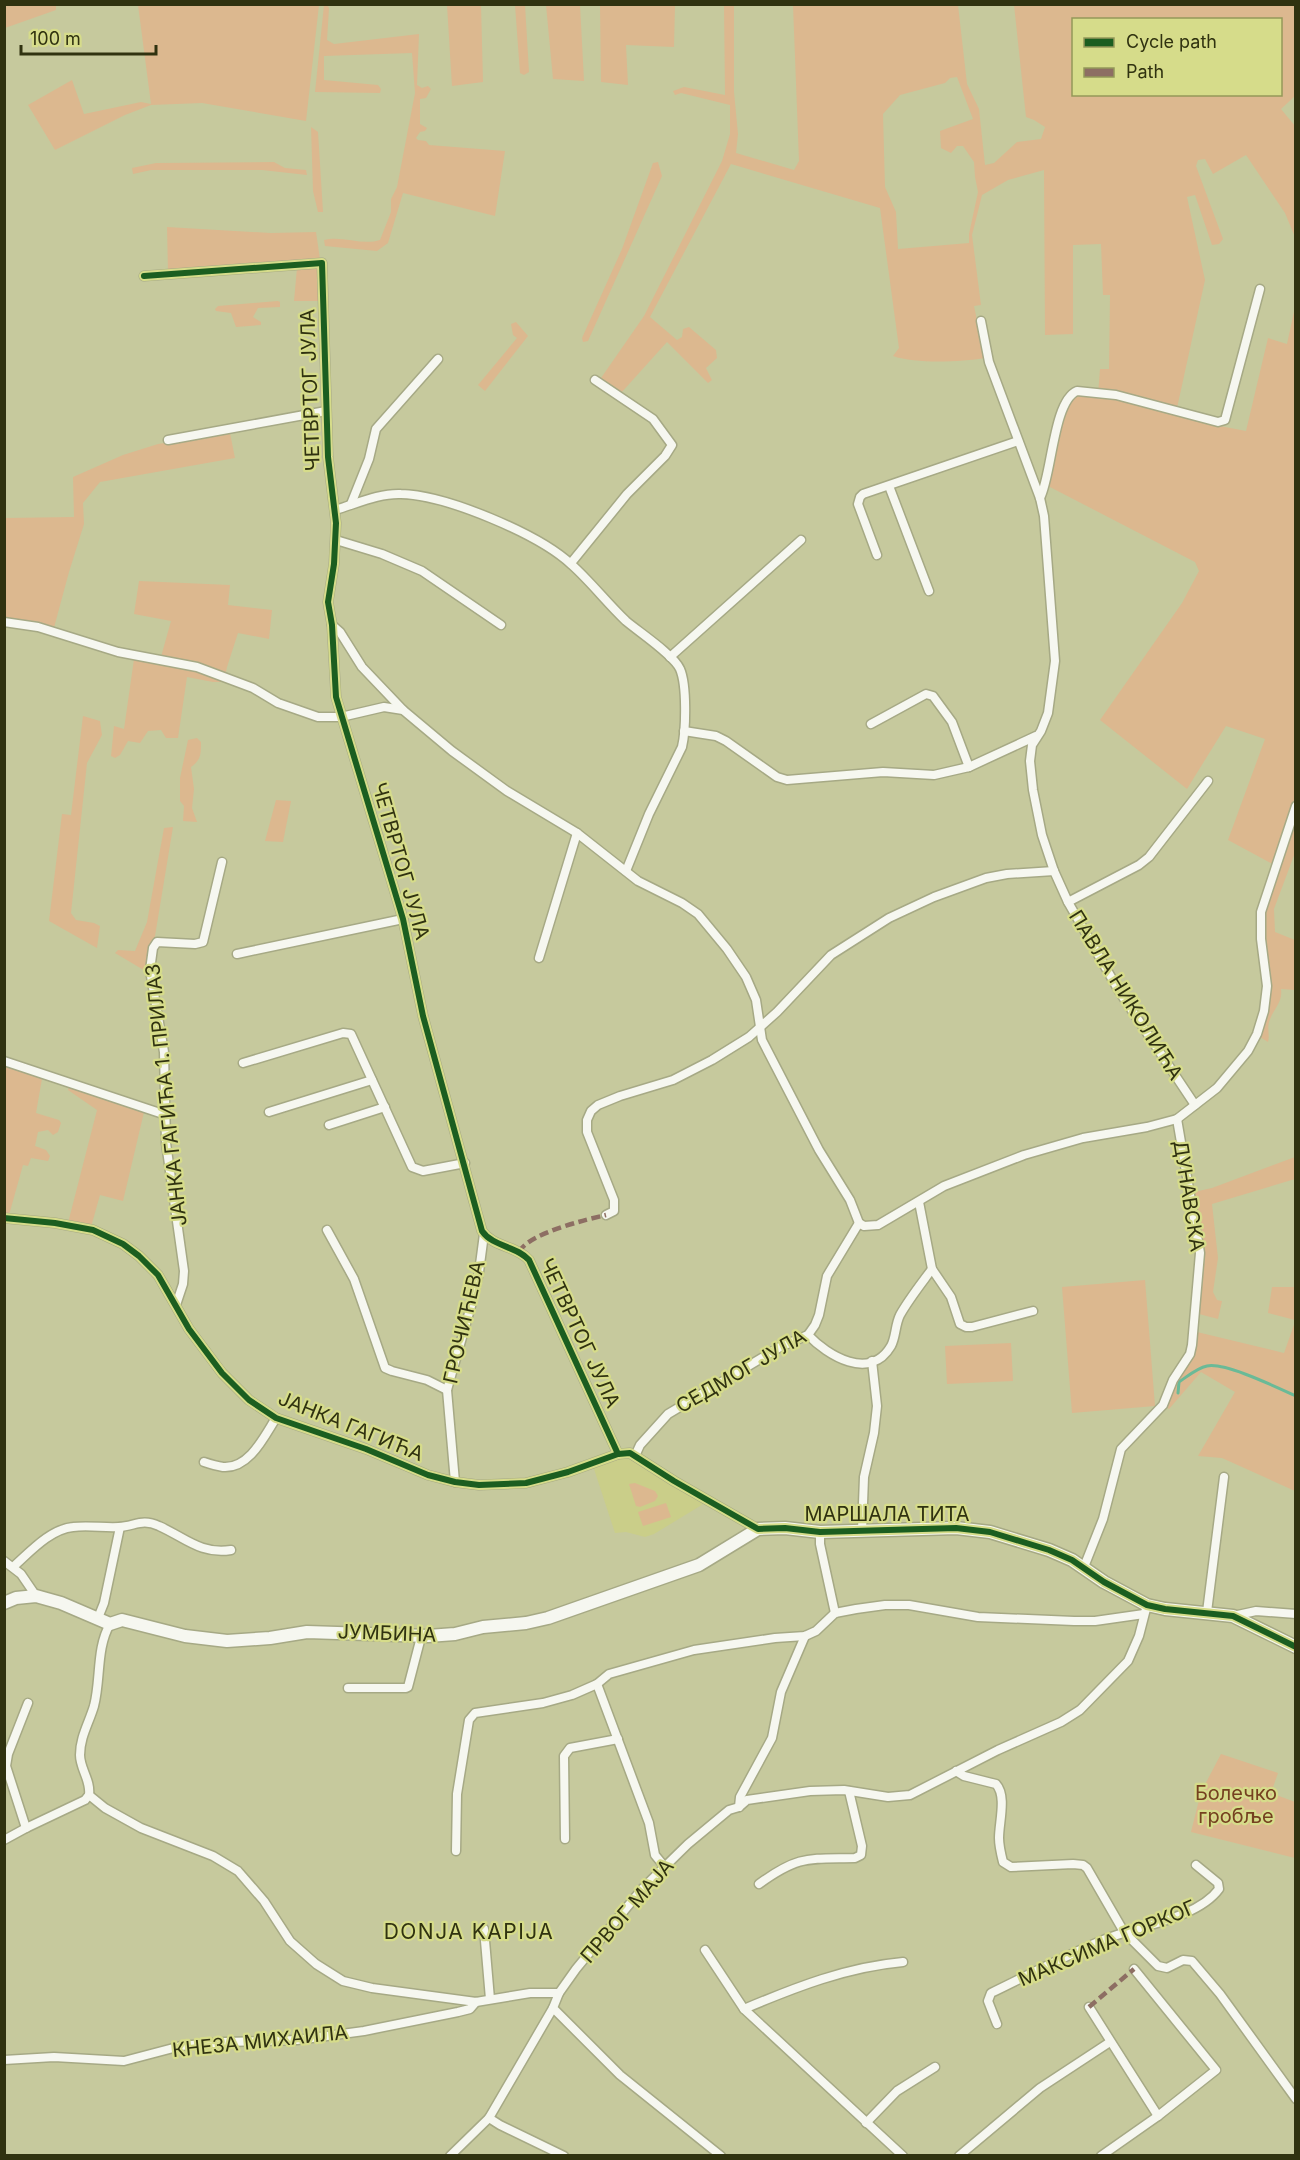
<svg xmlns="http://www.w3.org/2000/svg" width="1300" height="2160" font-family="Inter,sans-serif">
  <rect width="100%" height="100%" fill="#c6c99d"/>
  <polygon fill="#cace89" points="612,1458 630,1458 705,1503 654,1534 645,1537 626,1532 615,1533 593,1466"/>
  <g fill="#dcb88f" fill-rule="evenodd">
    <polygon points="4,5 56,5 56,10 5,28"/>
    <polygon points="138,5 319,5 306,121 202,103 151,105 125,115 55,150 28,105 72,80 84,114 141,102 151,104"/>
    <path d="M 324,5 L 327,5 L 329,8 L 327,40 L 334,44 L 419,34 L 417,85 L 422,88 L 428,86 L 431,89 L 426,98 L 420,99 L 420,124 L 427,128 L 425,131 L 420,132 L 416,138 L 418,140 L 426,141 L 429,145 L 505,151 L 495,216 L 403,193 L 388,243 L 377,251 L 325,246 L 324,240 C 342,235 362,246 380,240 L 391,212 L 391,199 L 397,187 L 415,93 L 412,53 L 324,56 L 324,80 L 378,85 L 381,89 L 380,93 L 315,92 Z"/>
    <polygon points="447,5 481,5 483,82 452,86"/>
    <polygon points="515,5 525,5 529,72 524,75 520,73"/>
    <polygon points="546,5 580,5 584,81 553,79"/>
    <polygon points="600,5 675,5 674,47 626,45 628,85 601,82"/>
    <path d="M 724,5 L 734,5 L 734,92 L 738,134 L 736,153 L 794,170 L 799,161 L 793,5 L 958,5 L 967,84 L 979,109 L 985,165 L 994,163 L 1017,142 L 1041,139 L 1045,127 L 1034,120 L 1026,117 L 1014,5 L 1295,5 L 1295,96 L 1281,109 L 1295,126 L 1295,237 L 1285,213 L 1246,155 L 1213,174 L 1205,159 L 1198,160 L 1196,166 L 1223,239 L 1219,244 L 1212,245 L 1195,195 L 1187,197 L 1205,280 L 1177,408 L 1201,415 L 1199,422 L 1246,431 L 1268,338 L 1287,344 L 1295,307 L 1296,850 L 1274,909 L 1275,932 L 1295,940 L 1296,990 L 1281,989 C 1283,1003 1273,1009 1269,1022 C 1267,1029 1270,1035 1268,1042 L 1260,1037 L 1267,1015 L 1270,987 L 1266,938 L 1266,911 L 1280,868 L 1228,840 L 1265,739 L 1226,726 L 1187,789 L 1100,720 L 1182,603 L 1199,571 L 1195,562 L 1048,486 C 1053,460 1058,409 1079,393 L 1098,395 L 1100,369 L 1109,369 L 1110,295 L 1103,295 L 1101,244 L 1073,245 L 1073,334 L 1045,335 L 1044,170 L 1008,180 L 982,195 L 972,235 L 981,305 L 974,306 L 985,358 C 960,362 916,364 893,356 L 899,348 L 880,208 L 731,164 L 650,317 L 677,340 L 682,337 L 683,329 L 689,327 L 716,350 L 717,358 L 706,368 L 712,380 L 708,383 L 667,342 L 621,393 L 601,378 L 644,316 L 722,161 L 730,134 L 730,105 L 681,93 L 675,95 L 673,91 L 684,87 L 725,95 ZM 1074,20 L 1280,20 L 1280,94 L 1074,94 ZM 957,77 L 973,119 L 940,131 L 941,148 L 951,153 L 957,146 L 963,146 L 974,162 L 975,177 L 978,192 L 969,234 L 969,243 L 898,249 L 896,212 L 885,187 L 883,114 L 900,95 L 945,83 L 950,78 Z"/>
    <polygon points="311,127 318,132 323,212 318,212 313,191"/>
    <polygon points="274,162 285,168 306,170 307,175 262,170 151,170 133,174 132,168 156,163"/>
    <polygon points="658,162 662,176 588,341 583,342 582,338 622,249 653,163"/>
    <polygon points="167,227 271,233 316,232 320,259 168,272"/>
    <polygon points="320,266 320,301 294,301 297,268"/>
    <polygon points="278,301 280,302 280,307 258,308 253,317 261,322 261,325 236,327 231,313 216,311 215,309 218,306"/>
    <polygon points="516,322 528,336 485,391 478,385 517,338 513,335 511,324"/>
    <polygon points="230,433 235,458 100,482 83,503 84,524 69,572 52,635 37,630 5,625 5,518 74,517 73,477 123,455 158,444"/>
    <polygon points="139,581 230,585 228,605 272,610 269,639 238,633 227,667 224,682 213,682 187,677 178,738 166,738 161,730 148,731 140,743 128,741 120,755 115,758 111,756 114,726 124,729 134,659 159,664 171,621 134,614"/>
    <polygon points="83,716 100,721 102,735 87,763 71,913 76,920 94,923 100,926 97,948 49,921 62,814 71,815"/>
    <path d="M 197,738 L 201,742 C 201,754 201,760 191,767 L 194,789 L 192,808 L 197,822 L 183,821 L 184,806 L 180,801 L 180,778 L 188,740 Z"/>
    <polygon points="276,800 291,801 283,842 265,841"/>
    <polygon points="173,827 155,936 149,954 147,972 115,953 118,950 135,951 147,922 164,828"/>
    <polygon points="4,1058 43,1073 36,1113 59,1120 61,1123 58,1132 53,1135 48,1130 38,1132 35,1146 46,1150 50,1156 48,1161 31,1158 28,1166 23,1165 9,1215 4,1214"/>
    <polygon points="70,1082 145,1108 123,1201 100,1195 91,1227 68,1223 97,1110 68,1090"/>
    <polygon points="1295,1157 1295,1179 1212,1204 1218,1258 1213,1292 1217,1300 1222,1301 1218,1319 1199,1314 1205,1252 1194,1192 1212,1188"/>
    <polygon points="1145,1280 1155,1406 1072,1413 1062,1287"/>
    <polygon points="1272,1287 1295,1287 1295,1320 1268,1313"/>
    <path d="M 1295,1322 L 1295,1491 L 1222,1458 L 1198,1456 L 1235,1392 L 1201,1372 L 1169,1409 L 1165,1406 C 1169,1396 1172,1383 1178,1374 C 1191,1356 1195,1356 1197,1332 L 1284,1353 Z"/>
    <polygon points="1011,1343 1013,1381 947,1384 945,1346"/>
    <polygon points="635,1483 655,1491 658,1496 655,1501 640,1507 636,1506 629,1484"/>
    <polygon points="666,1503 671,1517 643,1526 638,1512"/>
    <polygon points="1221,1754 1278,1773 1271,1793 1295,1802 1295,1858 1191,1832 1201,1792"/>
  </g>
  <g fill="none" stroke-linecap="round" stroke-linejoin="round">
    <path stroke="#6aba97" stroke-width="3" d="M 1178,1393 L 1179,1382 C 1188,1376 1197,1368 1207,1366 C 1225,1362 1278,1388 1296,1396"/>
    <defs>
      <g id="street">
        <path d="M 144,276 L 322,263 L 328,457 L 336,523 L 334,564 L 328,602 L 332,625 L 336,697 L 403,919 L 423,1016 L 482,1231 C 493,1247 517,1246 529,1260 L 618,1454"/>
        <polyline points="981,321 989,362 1040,498 1044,516 1055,661 1048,713 1041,731 1032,745 1030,761 1033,790 1042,835 1054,871 1068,902 1119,991 1195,1105"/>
        <polyline points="168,440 326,411"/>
        <polyline points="889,486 929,591"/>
        <path d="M 1040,498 C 1052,475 1053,401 1077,391 L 1116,395 L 1218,422 L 1225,420 L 1260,289"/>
        <polyline points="351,504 369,459 376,429 438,359"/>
        <path d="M 335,510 C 356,504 379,493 401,494 C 446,495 539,534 572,565 C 591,582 607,603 626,621 C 639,632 674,655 680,669 C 687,685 686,730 682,747 L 649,814 L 626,871"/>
        <polyline points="336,540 382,554 422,571 501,625"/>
        <polyline points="877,555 858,504 860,497 863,494 1018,441"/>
        <polyline points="571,563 627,494 665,456 672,445 653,419 595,380"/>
        <polyline points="4,622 38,627 118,652 197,667 253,688 278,703 318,717 341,717 384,707 403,710 452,751 507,791 577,833 638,881 682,903 698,914 727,949 746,977 756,1000 762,1040 819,1150 850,1200 859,1223"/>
        <polyline points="332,625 340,632 362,667 403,710"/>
        <polyline points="670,657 801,540"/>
        <polyline points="871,724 926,694 933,696 952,722 969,767"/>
        <polyline points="684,731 716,736 726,741 777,777 787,780 883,772 934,775 969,767 1036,736"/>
        <polyline points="1068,902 1139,865 1149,857 1208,781"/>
        <polyline points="237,954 403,919"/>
        <polyline points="539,958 577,833"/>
        <polyline points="4,1061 166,1115"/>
        <polyline points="243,1063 343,1033 351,1034 412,1167 423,1171 465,1163"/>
        <polyline points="269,1112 372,1080"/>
        <polyline points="329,1125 385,1107"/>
        <polyline points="919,1202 932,1269 951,1297 960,1324 966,1327 972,1327 1033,1311"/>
        <polyline points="606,1215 614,1211 614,1200 587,1132 587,1120 591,1111 598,1105 620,1096 673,1080 712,1060 749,1037 777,1012 831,955 889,918 934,897 986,878 1007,874 1054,871"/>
        <polyline points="4,1218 55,1223 93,1230 123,1244 139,1256 158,1275 189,1329 222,1373 249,1400 276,1418 366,1449 428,1475 455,1482 479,1485 526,1483 568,1472 618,1454 630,1453 674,1481 758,1529"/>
        <polyline points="327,1230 354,1279 385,1368 392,1371 427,1380 447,1390"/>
        <polyline points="176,1305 183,1284 184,1271 166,1143 164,1052 150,970 153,948 157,942 195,944 203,942 222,862"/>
        <path d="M 808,1335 C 827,1355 870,1382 891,1346 C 896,1337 895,1325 900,1315 C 909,1299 921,1284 932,1269"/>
        <polyline points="635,1456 640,1445 668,1414 780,1347 808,1335 815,1325 819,1315 827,1276 859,1223 864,1226 878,1225 944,1186 1024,1155 1083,1138 1147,1127 1177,1119 1217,1088 1248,1051 1257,1034 1264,1011 1267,986 1261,939 1261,912 1296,806"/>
        <path d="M 204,1462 C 210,1464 217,1466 223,1467 C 249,1469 264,1437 276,1418"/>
        <polyline points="455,1482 447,1390 471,1306 479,1272 484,1234"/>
        <polyline points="862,1530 864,1477 874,1433 877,1406 872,1361"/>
        <polyline points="820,1532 820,1544 835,1613"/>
        <polyline points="4,1561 21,1574 36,1596"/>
        <path d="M 13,1567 C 29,1553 50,1529 73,1527 C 89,1525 104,1528 119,1527 C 135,1526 142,1518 159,1526 C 184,1537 201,1555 231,1550"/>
        <polyline points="1084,1567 1103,1519 1121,1449 1163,1405 1173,1380 1190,1354 1192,1345 1200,1253 1177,1119"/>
        <polyline points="1207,1612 1224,1477"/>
        <polyline points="1233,1616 1256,1611 1296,1614"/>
        <polyline points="98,1618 104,1603 120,1527"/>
        <polyline points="597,1684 649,1823 655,1855 664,1866"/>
        <polyline points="348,1688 406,1688 408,1687 421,1637"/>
        <path d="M 956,1771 L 964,1776 L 996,1784 C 1007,1796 999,1822 999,1838 C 999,1846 1001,1854 1003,1862 L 1011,1867 L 1073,1864 L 1083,1865 L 1087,1868 L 1124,1932 L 1158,1966 L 1167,1968 L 1183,1960 L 1192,1961 L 1220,1994 L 1296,2099"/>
        <polyline points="89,1795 105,1808 141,1828 213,1856 238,1871 264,1901 290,1941 316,1964 343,1981 372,1988 476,2002 530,1993 559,1993 576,1969 642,1889 688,1844 729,1810 739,1807 747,1800 810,1791 844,1790 888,1797 910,1795 998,1750 1061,1722 1080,1710 1128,1661 1139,1636 1147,1605"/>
        <polyline points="739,1807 740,1797 772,1738 781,1692 805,1636"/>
        <polyline points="26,1828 6,1766 8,1754 28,1703"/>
        <polyline points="565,1839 564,1756 570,1748 618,1739"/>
        <path d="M 4,1840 L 26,1828 L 85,1800 L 89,1795 C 91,1780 80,1769 80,1755 C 80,1737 89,1723 94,1706 C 101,1680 96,1648 110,1624"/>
        <polyline points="456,1851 457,1794 469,1720 475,1713 543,1703 572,1695 597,1684 609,1674 694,1650 775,1638 805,1636 816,1631 835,1613 856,1609 885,1605 909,1605 978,1617 1074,1621 1095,1621 1144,1614"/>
        <path d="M 759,1884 C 799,1855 808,1859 855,1858 L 861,1855 L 862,1846 L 849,1791"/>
        <polyline points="484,1929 490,1999"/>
        <polyline points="705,1950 744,2009 903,2156"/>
        <polyline points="559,1993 553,2008 620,2075 721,2156"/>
        <polyline points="1089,2007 1158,2116"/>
        <path d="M 744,2009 C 796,1987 847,1967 903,1962"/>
        <path d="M 997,2024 L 988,2001 L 991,1993 C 1028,1975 1065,1956 1103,1940 C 1137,1926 1197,1919 1219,1889 L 1218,1883 L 1196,1865"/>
        <polyline points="4,2060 54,2057 124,2061 181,2046 225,2042 297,2040 364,2031 458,2012 470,2009 476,2002"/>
        <polyline points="489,2118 500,2125 564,2156"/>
        <polyline points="866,2123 897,2091 935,2067"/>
        <polyline points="450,2156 489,2118 553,2008"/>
        <polyline points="959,2156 1040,2088 1110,2042"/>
        <polyline points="1101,2156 1158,2116 1216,2070 1134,1969"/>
      </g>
      <polyline id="secondary" points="4,1603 16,1598 36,1596 61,1603 110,1624 122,1620 185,1636 227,1641 270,1638 307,1632 428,1636 455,1634 483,1627 526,1623 548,1618 699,1565 758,1529 785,1528 820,1532 956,1528 990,1532 1049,1550 1072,1560 1104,1582 1147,1605 1165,1609 1233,1616 1296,1647"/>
    </defs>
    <use href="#street" stroke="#a6a985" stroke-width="11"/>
    <use href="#secondary" stroke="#a6a985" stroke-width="15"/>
    <use href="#street" stroke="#f6f7f0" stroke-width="8"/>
    <use href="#secondary" stroke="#f6f7f0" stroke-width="12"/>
    <g stroke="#8d6e63" stroke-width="4.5" stroke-dasharray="9 4.5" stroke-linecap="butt">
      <path d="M 519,1252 C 529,1233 585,1220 606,1215"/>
      <polyline points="1089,2007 1134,1969"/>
    </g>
    <defs>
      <g id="cycleway">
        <path d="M 144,276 L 322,263 L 328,457 L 336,523 L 334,564 L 328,602 L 332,625 L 336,697 L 403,919 L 423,1016 L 482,1231 C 493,1247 517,1246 529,1260 L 618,1454"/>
        <polyline points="4,1218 55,1223 93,1230 123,1244 139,1256 158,1275 189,1329 222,1373 249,1400 276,1418 366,1449 428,1475 455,1482 479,1485 526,1483 568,1472 618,1454 630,1453 674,1481 758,1529 785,1528 820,1532 956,1528 990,1532 1049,1550 1072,1560 1104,1582 1147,1605 1165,1609 1233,1616 1296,1647"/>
      </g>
    </defs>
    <use href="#cycleway" stroke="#d6dc8a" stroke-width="10"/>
    <use href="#cycleway" stroke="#1b5e20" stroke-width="6"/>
  </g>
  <g text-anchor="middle" stroke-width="4.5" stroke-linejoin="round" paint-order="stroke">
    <g font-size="20" fill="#303210" stroke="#d6dc8a">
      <text transform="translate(310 390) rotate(-92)" y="7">ЧЕТВРТОГ ЈУЛА</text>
      <text transform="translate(401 861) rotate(74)" y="7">ЧЕТВРТОГ ЈУЛА</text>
      <text transform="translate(1126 995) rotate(58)" y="7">ПАВЛА НИКОЛИЋА</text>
      <text transform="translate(166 1095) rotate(-96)" y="7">ЈАНКА ГАГИЋА 1. ПРИЛАЗ</text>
      <text transform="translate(1189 1196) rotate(81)" y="7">ДУНАВСКА</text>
      <text transform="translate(464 1322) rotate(-77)" y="7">ГРОЧИЋЕВА</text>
      <text transform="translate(580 1333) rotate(65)" y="7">ЧЕТВРТОГ ЈУЛА</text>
      <text transform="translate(741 1371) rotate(-30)" y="7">СЕДМОГ ЈУЛА</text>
      <text transform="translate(351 1426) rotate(22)" y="7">ЈАНКА ГАГИЋА</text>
      <text x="887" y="1521">МАРШАЛА ТИТА</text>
      <text transform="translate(387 1633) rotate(2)" y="7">ЈУМБИНА</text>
      <text transform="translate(627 1911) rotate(-49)" y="7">ПРВОГ МАЈА</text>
      <text transform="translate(1107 1943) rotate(-23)" y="7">МАКСИМА ГОРКОГ</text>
      <text transform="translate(260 2041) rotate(-6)" y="7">КНЕЗА МИХАИЛА</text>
    </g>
    <g font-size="20" fill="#754120" stroke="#d6dc8a">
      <text x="1236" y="1800">Болечко<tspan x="1236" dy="23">гробље</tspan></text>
    </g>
    <g font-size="21" letter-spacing="1.5" fill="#303210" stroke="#d6dc8a">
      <text x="469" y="1939">DONJA KAPIJA</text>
    </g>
  </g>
  <rect width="1300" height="2160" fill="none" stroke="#303210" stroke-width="12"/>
  <rect x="1072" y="18" width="210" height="78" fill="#d6dc8a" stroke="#949859" stroke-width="1.5"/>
  <rect x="1084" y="38" width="30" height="9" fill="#1b5e20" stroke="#949859" stroke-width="1.5"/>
  <text x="1126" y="48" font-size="18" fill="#303210">Cycle path</text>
  <rect x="1084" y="68" width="30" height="9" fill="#8d6e63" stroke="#949859" stroke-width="1.5"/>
  <text x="1126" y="78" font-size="18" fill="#303210">Path</text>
  <path d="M21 45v9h135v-9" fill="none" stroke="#303210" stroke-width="3"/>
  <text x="30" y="45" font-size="18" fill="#303210" stroke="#d6dc8a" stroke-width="4.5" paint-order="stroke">100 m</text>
</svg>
